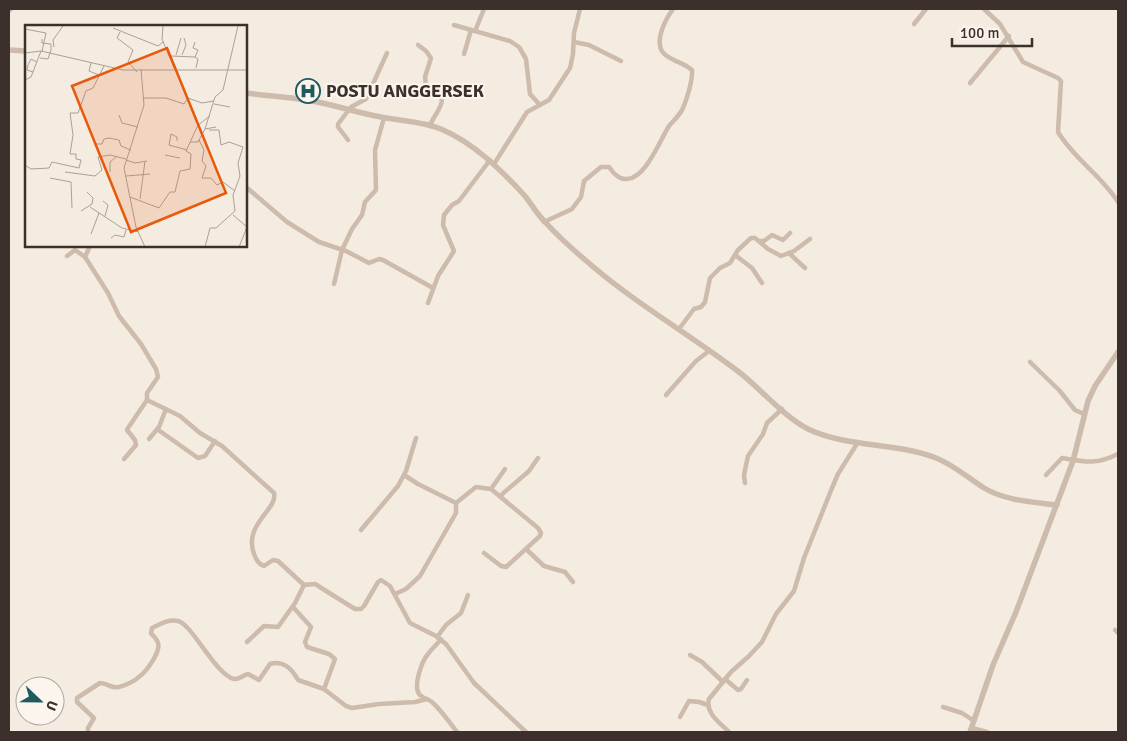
<svg xmlns="http://www.w3.org/2000/svg" width="1127" height="741" font-family="Signika,sans-serif">
  <rect width="100%" height="100%" fill="#f4ebe1"/>
  <g fill="none" stroke-linecap="round" stroke-linejoin="round">
    <g stroke="#cdbbac" stroke-width="4.5">
      <path d="M 984,9 L 1000,24 L 1023,62 L 1058,78 L 1061,81 L 1058,132 C 1074,159 1102,176 1118,202"/>
      <polyline points="9,11 11,9"/>
      <polyline points="914,24 926,9"/>
      <polyline points="454,25 510,41 519,47 526,59 530,94 540,105"/>
      <polyline points="475,31 484,9"/>
      <polyline points="574,42 589,45 621,61"/>
      <path d="M 418,45 L 426,51 L 431,58 L 425,77 L 426,86 L 442,99 C 442,109 433,116 430,126"/>
      <polyline points="464,54 471,30"/>
      <polyline points="970,83 1009,36"/>
      <polyline points="348,140 338,127 338,124 351,107 366,99 387,53"/>
      <polyline points="494,164 527,112 549,100 570,68 573,54 574,33 580,9"/>
      <polyline points="246,187 287,222 319,242 346,251 369,263 379,259 383,260 433,288"/>
      <path d="M 544,222 L 572,209 L 581,197 L 584,181 L 601,167 L 609,167 C 613,173 619,180 627,179 C 646,178 660,140 669,126 C 674,120 680,115 683,108 C 687,99 693,79 692,70 C 684,63 675,62 667,56 C 651,46 665,20 673,9"/>
      <polyline points="761,241 764,241 772,235 783,240 790,233"/>
      <path d="M 90,246 L 85,257 L 108,293 L 119,316 L 141,344 L 156,369 L 158,377 L 147,393 L 147,400 L 180,416 L 200,433 L 222,446 L 274,493 C 278,510 243,524 254,554 C 256,559 258,564 264,566 L 273,560 L 278,561 L 304,585 L 315,584 L 355,609 L 361,609 L 364,606 L 378,582 L 381,580 L 390,586 L 410,623 L 436,636 L 446,644 L 474,683 L 526,732"/>
      <polyline points="789,253 805,268"/>
      <polyline points="735,255 752,268 762,283"/>
      <polyline points="67,256 75,250 85,257"/>
      <polyline points="334,284 342,250 352,229 362,215 365,202 376,190 375,150 384,118"/>
      <polyline points="428,303 438,276 454,251 443,225 444,215 452,205 459,201 490,160"/>
      <polyline points="679,329 694,309 701,307 705,302 710,278 720,268 730,263 738,250 751,238 755,238 768,249 781,256 794,251 810,239"/>
      <polyline points="1030,362 1059,390 1075,410 1084,414"/>
      <polyline points="666,395 696,361 709,351"/>
      <polyline points="157,429 198,458 205,456 215,441"/>
      <polyline points="149,439 159,427 166,409"/>
      <polyline points="124,459 136,445 135,440 127,430 128,428 147,400"/>
      <polyline points="404,475 418,484 456,503"/>
      <path d="M 1046,475 L 1062,458 C 1085,462 1096,465 1118,454"/>
      <polyline points="745,483 744,475 748,456 763,434 767,423 782,409"/>
      <polyline points="491,489 505,469"/>
      <polyline points="500,496 529,471 538,458"/>
      <polyline points="361,530 398,486 406,471 416,438"/>
      <polyline points="526,549 544,566 565,572 573,582"/>
      <polyline points="395,594 406,589 420,576 456,513 456,503 476,487 491,489 538,528 541,533 540,536 506,567 501,566 484,553"/>
      <polyline points="293,607 311,627 305,642 307,647 329,654 335,659 324,689"/>
      <polyline points="1115,630 1118,633"/>
      <polyline points="437,637 446,625 461,613 468,595"/>
      <path d="M 441,639 C 437,645 432,648 428,654 C 422,661 413,685 419,694 C 422,698 428,699 432,702 C 442,711 449,722 457,732"/>
      <polyline points="247,642 264,626 278,627 295,603 304,585"/>
      <polyline points="690,655 702,662 723,682"/>
      <polyline points="725,679 738,690 741,689 747,680"/>
      <polyline points="943,707 962,713 974,721"/>
      <polyline points="680,717 689,701 699,702 708,705"/>
      <polyline points="972,728 987,732"/>
      <path d="M 88,732 L 88,728 L 94,718 L 77,702 L 77,698 L 100,683 C 108,683 111,689 119,687 C 126,685 135,681 140,676 C 147,671 161,651 158,643 C 157,639 153,636 151,633 L 152,628 C 160,624 168,619 178,621 C 192,624 215,674 234,679 C 239,680 243,675 248,674 L 259,680 L 270,664 C 284,660 292,669 298,680 L 324,689 L 346,706 L 352,708 L 379,704 L 415,702 L 427,699"/>
      <path d="M 729,732 C 720,723 705,713 709,699 L 731,672 L 749,656 L 762,642 L 776,614 L 794,591 L 804,558 L 832,488 L 838,474 L 858,442"/>
    </g>
    <g stroke="#cdbbac" stroke-width="5.5">
      <polyline points="9,50 26,51"/>
      <path d="M 246,93 C 268,96 290,97 312,101 C 335,105 358,113 381,117 C 400,121 422,121 441,129 C 474,143 501,170 525,196 C 532,205 537,214 545,222 C 557,235 570,247 583,258 C 631,301 688,333 739,372 C 761,389 783,416 808,429 C 848,448 895,442 936,458 C 954,465 968,478 984,488 C 1006,501 1033,502 1057,505"/>
      <polyline points="970,732 993,665 1016,612 1073,461 1088,401 1095,386 1118,352"/>
    </g>
  </g>
  <defs>
    <symbol id="hospital-ring" viewBox="-11 -11 22 22"><circle r="9.5" fill="#fbf5ee" stroke="#1f5a5e" stroke-width="1.5"/><path d="M-5-5h3v3.5h4V-5h3V5h-3V1.5h-4V5h-3Z" fill="#1f5a5e"/></symbol>
  </defs>
  <g fill-rule="evenodd">
    <use href="#hospital-ring" x="294" y="77" width="28" height="28"/>
  </g>
  <g text-anchor="middle" stroke-width="4.5" stroke-linejoin="round" paint-order="stroke">
    <g font-size="18" font-weight="bold" fill="#3b302b" stroke="#fbf5ee" text-anchor="start">
      <text x="326" y="97">POSTU ANGGERSEK</text>
    </g>
  </g>
  <g transform="translate(25 25)">
    <rect width="222" height="222" fill="#f4ebe1"/>
    <path fill="none" stroke="#aaa098" stroke-width="1" d="M 138,1 L 137,14 L 149,43M 88,3 L 133,21 L 138,17M 0,4 L 21,8 L 17,26M 95,7 L 92,13 L 108,25 L 103,37 L 112,47M 170,17 L 168,23 L 173,25 L 170,32 L 173,34 L 171,43M 29,22 L 28,15 L 38,1M 0,28 L 16,26 L 98,45 L 222,45M 151,30 L 156,13M 157,30 L 161,20 L 159,13M 146,31 L 170,32M 15,33 L 23,34 L 26,25 L 26,19 L 17,18 L 17,14M 66,38 L 64,46 L 74,50M 116,44 L 119,80 L 99,143 L 111,202 L 120,222M 8,47 L 2,45 L 3,40 L 6,34 L 12,37M 0,55 L 6,52 L 16,26M 118,73 L 141,73 L 159,79 L 163,73 L 177,78 L 189,76M 189,79 L 205,82M 94,90 L 97,98 L 113,102M 191,102 L 180,104 L 190,72 L 198,65 L 213,1M 174,115 L 179,125 L 177,136 L 181,141 L 177,153 L 186,153 L 192,160 L 198,157 L 210,166M 152,116 L 152,112 L 146,109 L 144,120 L 162,125M 165,117 L 173,117 L 180,104M 70,119 L 77,119 L 79,114 L 84,113 L 94,115 L 96,121 L 106,125M 140,130 L 155,133M 101,135 L 110,138 L 122,136M 0,140 L 6,144 L 24,143 L 27,137 L 54,143 L 56,135 L 51,134 L 51,129 L 45,129 L 48,110 L 45,88 L 53,88 L 61,66 L 68,63 L 79,41M 40,147 L 70,151 L 77,145 L 73,132 L 85,130 L 101,134M 85,147 L 85,137 L 91,132M 101,151 L 125,149M 25,153 L 46,157 L 47,183M 105,172 L 134,183 L 145,167 L 150,167 L 155,146 L 165,144 L 166,129 L 161,126 L 173,100 L 185,91M 115,174 L 120,136M 78,176 L 83,180 L 80,191M 65,182 L 97,203 L 114,207M 56,186 L 67,179 L 68,173 L 62,167M 208,190 L 222,202 L 214,222M 66,209 L 74,188M 86,213 L 90,210 L 99,212 L 101,205M 180,222 L 185,203 L 191,203 L 210,186 L 208,170 L 215,151 L 213,138 L 218,122 L 204,117 L 196,120 L 194,105 L 184,105"/>
    <path fill="#e8590c" fill-opacity="0.15" stroke="#e8590c" stroke-width="2.5" d="M 142,23 L 201,168 L 106,207 L 47,61 Z"/>
    <rect width="222" height="222" fill="none" stroke="#3b302b" stroke-width="2.5"/>
  </g>
  <rect width="1127" height="741" fill="none" stroke="#3b302b" stroke-width="20"/>
  <g transform="translate(40 701) rotate(112)"><circle r="24" fill="#fbf5ee" stroke="#aea6a0"/>
  <path d="M0-4L9 19L0 12L-9 19Z" fill="#1f5a5e"/>
  <text y="-8" font-size="14" font-weight="bold" text-anchor="middle" fill="#3b302b">U</text>
  </g>
  <path d="M952 38v8h80v-8" fill="none" stroke="#3b302b" stroke-width="2.5"/>
  <text x="960" y="38" font-size="15" fill="#3b302b" stroke="#fbf5ee" stroke-width="4" paint-order="stroke">100 m</text>
</svg>
